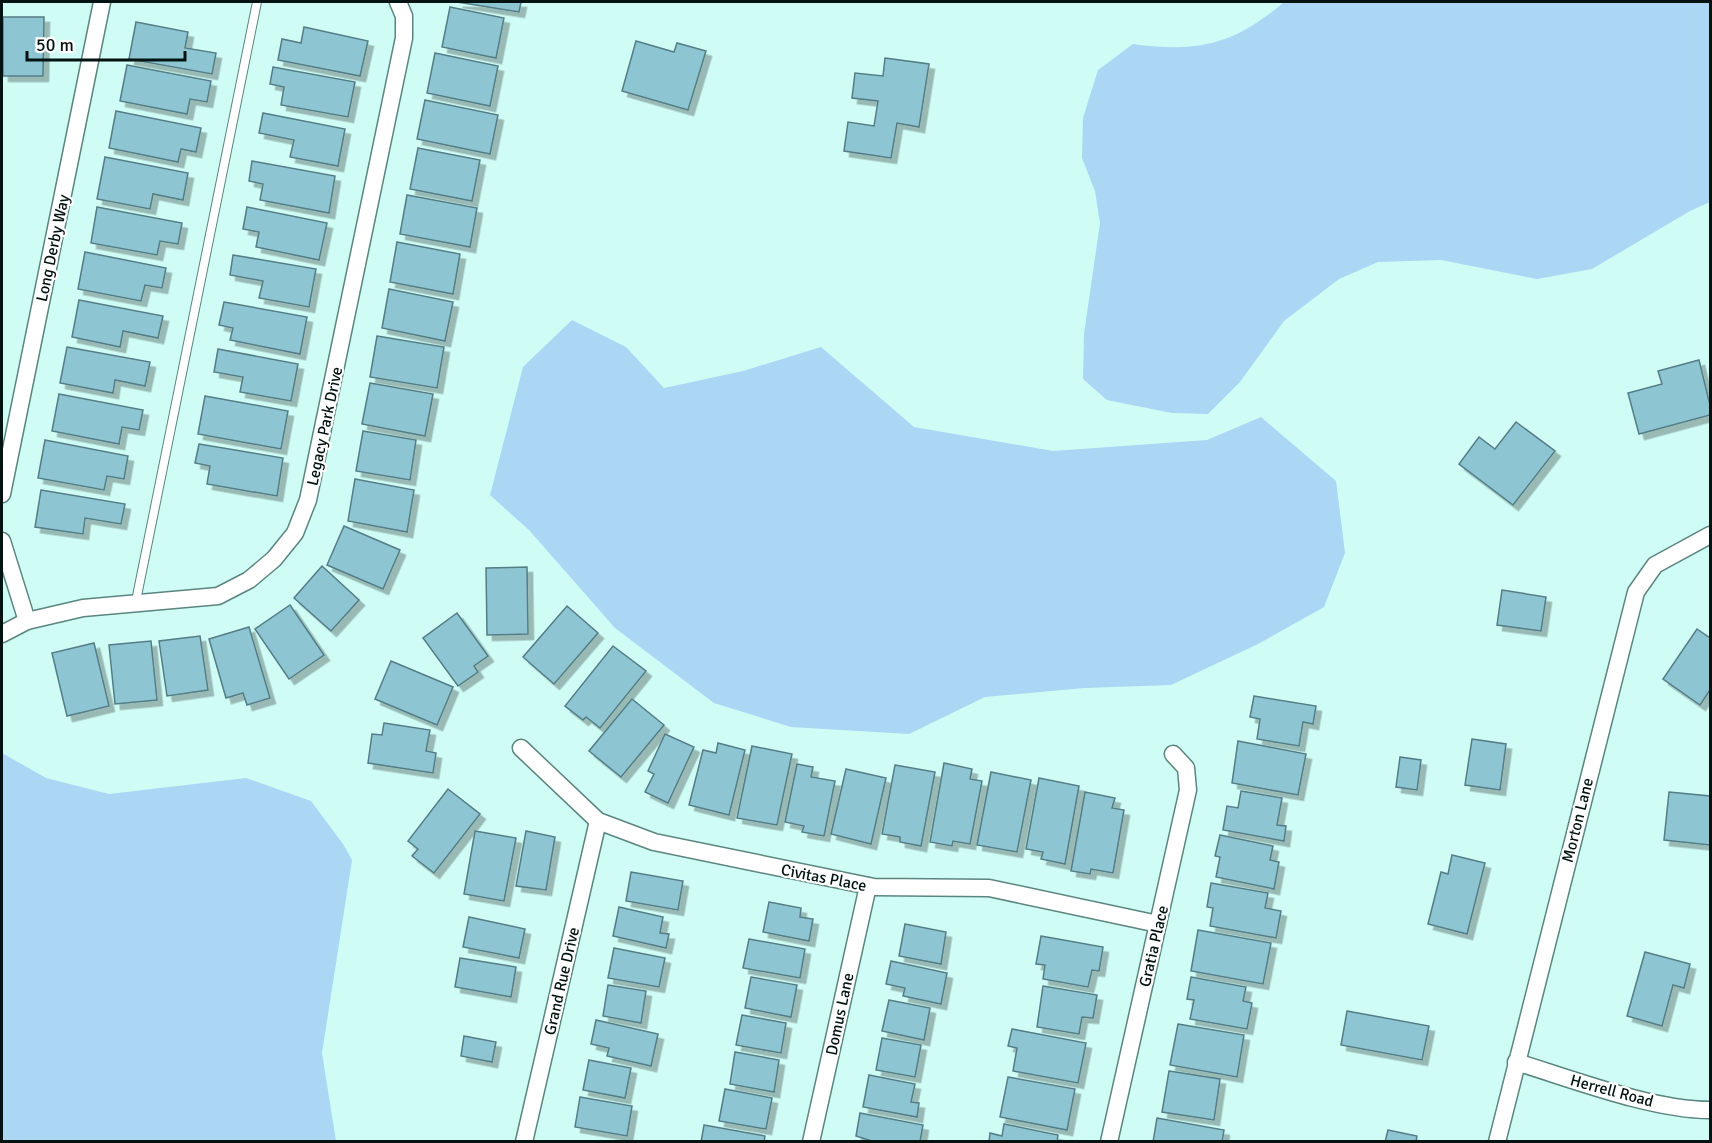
<svg xmlns="http://www.w3.org/2000/svg" width="1712" height="1143" font-family="Signika,sans-serif">
  <defs>
    <filter id="shadow"><feDropShadow dx="5.5" dy="5.5" stdDeviation="0" flood-color="#0004"/></filter>
  </defs>
  <rect width="100%" height="100%" fill="#cffcf5"/>
  <g fill="#abd6f4">
    <path d="M 1284,2 L 1710,2 L 1710,202 L 1690,211 L 1592,269 L 1537,279 L 1441,260 L 1378,262 L 1339,279 L 1284,321 L 1240,382 L 1208,414 L 1172,413 L 1107,400 L 1083,379 L 1084,334 L 1100,223 L 1095,191 L 1082,158 L 1083,118 L 1098,70 L 1133,44 C 1198,53 1234,45 1284,2 Z"/>
    <polygon points="572,320 626,347 664,388 743,371 821,347 914,427 1053,451 1207,440 1261,417 1336,481 1345,553 1324,607 1258,644 1171,685 1084,688 985,697 909,734 791,727 714,703 615,628 529,530 490,495 523,367"/>
    <polygon points="2,753 46,778 109,794 246,778 311,801 343,844 352,860 322,1053 336,1141 2,1141"/>
  </g>
  <g fill="#8dc6d2" stroke="#547d86" stroke-width="1.5" filter="url(#shadow)">
    <polygon points="457,2 521,2 519,12"/>
    <polygon points="450,7 504,18 496,58 442,47"/>
    <polygon points="3,17 44,17 43,76 3,76"/>
    <polygon points="136,22 188,32 185,48 216,53 212,74 129,59"/>
    <polygon points="304,27 368,41 360,76 278,60 282,39 301,43"/>
    <polygon points="636,41 674,52 677,43 706,51 688,110 622,91"/>
    <polygon points="435,53 498,66 490,106 427,93"/>
    <polygon points="885,58 929,64 919,127 897,123 891,158 844,151 848,122 874,126 878,101 852,98 855,73 883,76"/>
    <polygon points="127,65 211,81 207,102 190,99 187,114 120,101"/>
    <polygon points="273,67 355,82 348,117 281,105 284,87 270,84"/>
    <polygon points="425,100 498,115 490,154 417,139"/>
    <polygon points="116,111 201,128 196,152 181,149 178,162 109,148"/>
    <polygon points="263,113 345,129 338,166 290,157 294,140 259,133"/>
    <polygon points="418,148 480,160 472,201 410,189"/>
    <polygon points="105,157 188,173 183,200 153,194 150,209 97,199"/>
    <polygon points="252,161 335,176 329,213 260,200 263,184 249,181"/>
    <polygon points="407,195 477,208 470,247 400,234"/>
    <polygon points="97,207 182,223 178,244 160,241 157,255 91,243"/>
    <polygon points="247,207 327,223 319,260 256,247 259,232 243,229"/>
    <polygon points="397,242 460,254 453,294 390,282"/>
    <polygon points="85,252 166,268 162,288 145,285 141,301 78,289"/>
    <polygon points="233,255 316,269 309,307 259,298 263,281 230,275"/>
    <polygon points="389,289 453,302 445,341 382,328"/>
    <polygon points="79,300 163,316 158,338 123,331 120,347 72,337"/>
    <polygon points="224,302 307,317 300,354 230,340 233,328 219,325"/>
    <polygon points="377,336 444,347 437,388 370,377"/>
    <polygon points="67,347 150,362 145,386 115,380 113,393 60,383"/>
    <polygon points="218,349 298,364 291,401 240,392 243,377 214,372"/>
    <polygon points="1699,360 1710,405 1710,415 1639,434 1628,393 1662,384 1658,371"/>
    <polygon points="370,383 433,394 425,436 362,424"/>
    <polygon points="59,394 143,410 139,430 122,427 119,444 52,431"/>
    <polygon points="205,396 288,411 281,449 198,434"/>
    <polygon points="1516,422 1555,451 1513,505 1459,464 1479,437 1495,449"/>
    <polygon points="363,431 416,440 410,480 356,471"/>
    <polygon points="45,440 128,456 124,479 107,476 104,490 38,478"/>
    <polygon points="199,444 283,458 277,496 207,484 210,466 195,463"/>
    <polygon points="355,479 414,490 407,532 348,521"/>
    <polygon points="41,490 125,504 121,524 85,518 83,534 35,527"/>
    <polygon points="344,526 400,550 383,589 327,565"/>
    <polygon points="322,566 359,600 331,631 294,598"/>
    <polygon points="527,567 528,634 487,635 486,568"/>
    <polygon points="1502,590 1546,597 1541,631 1497,625"/>
    <polygon points="290,605 324,655 289,679 255,629"/>
    <polygon points="567,606 598,633 554,684 523,657"/>
    <polygon points="457,613 488,656 474,666 478,672 458,686 423,638"/>
    <polygon points="249,627 270,698 247,705 243,693 226,698 209,639"/>
    <polygon points="1697,629 1710,638 1710,690 1700,705 1663,679"/>
    <polygon points="200,636 208,690 167,696 159,641"/>
    <polygon points="151,641 157,700 115,704 109,645"/>
    <polygon points="94,643 109,706 67,716 52,653"/>
    <polygon points="613,646 646,671 600,728 586,717 583,720 565,706"/>
    <polygon points="391,661 453,687 437,725 375,699"/>
    <polygon points="1254,696 1316,706 1313,724 1303,722 1299,746 1257,739 1260,719 1250,717"/>
    <polygon points="632,699 664,725 621,777 589,751"/>
    <polygon points="384,723 430,730 426,751 436,753 433,773 368,763 372,734 382,735"/>
    <polygon points="665,734 694,747 668,803 645,792 654,774 648,771"/>
    <polygon points="1472,739 1506,744 1500,790 1465,785"/>
    <polygon points="1238,741 1306,754 1298,795 1232,783"/>
    <polygon points="718,743 745,750 729,815 689,805 703,750 716,753"/>
    <polygon points="752,746 792,754 777,825 737,818"/>
    <polygon points="1400,757 1421,760 1417,790 1396,787"/>
    <polygon points="944,763 972,769 970,779 982,781 970,844 953,841 952,846 930,842"/>
    <polygon points="797,764 813,767 811,777 835,781 824,836 802,832 804,826 785,822"/>
    <polygon points="895,765 935,772 921,846 900,842 900,837 882,834"/>
    <polygon points="846,769 886,778 871,844 831,834"/>
    <polygon points="991,772 1031,780 1017,852 977,845"/>
    <polygon points="1039,778 1079,786 1065,864 1041,859 1043,852 1026,849"/>
    <polygon points="448,789 480,814 434,873 412,856 418,849 408,841"/>
    <polygon points="1241,791 1282,798 1277,825 1286,826 1284,841 1223,830 1227,806 1238,808"/>
    <polygon points="1085,792 1115,798 1112,808 1124,810 1113,873 1091,869 1090,874 1071,871"/>
    <polygon points="1669,792 1710,796 1710,845 1664,840"/>
    <polygon points="475,831 516,838 504,901 464,894"/>
    <polygon points="526,831 555,837 546,890 516,886"/>
    <polygon points="1220,835 1273,846 1270,860 1279,862 1274,889 1216,877 1220,857 1215,856"/>
    <polygon points="1452,855 1485,863 1467,934 1428,924 1441,872 1448,874"/>
    <polygon points="631,872 683,881 678,910 626,901"/>
    <polygon points="1211,883 1268,893 1265,908 1281,911 1276,938 1210,926 1213,908 1207,907"/>
    <polygon points="769,902 801,908 800,917 813,919 809,941 763,932"/>
    <polygon points="619,907 663,917 660,933 669,934 666,948 613,936"/>
    <polygon points="469,917 525,929 519,958 463,947"/>
    <polygon points="905,924 946,932 941,964 899,956"/>
    <polygon points="1198,930 1271,943 1263,984 1191,971"/>
    <polygon points="1041,936 1103,947 1099,971 1092,970 1088,987 1043,979 1045,965 1036,964"/>
    <polygon points="749,939 805,949 800,978 743,968"/>
    <polygon points="614,948 665,958 659,987 608,978"/>
    <polygon points="1645,952 1690,964 1684,988 1673,985 1662,1026 1627,1016"/>
    <polygon points="460,958 516,967 511,997 455,987"/>
    <polygon points="891,961 947,973 941,1004 903,996 905,988 886,984"/>
    <polygon points="751,977 797,985 791,1017 745,1008"/>
    <polygon points="1191,977 1246,987 1243,1001 1252,1003 1247,1029 1190,1019 1194,1000 1187,999"/>
    <polygon points="608,985 646,991 641,1023 603,1016"/>
    <polygon points="1043,986 1097,995 1093,1018 1082,1017 1079,1034 1037,1027"/>
    <polygon points="889,1000 930,1008 924,1040 882,1031"/>
    <polygon points="1347,1011 1429,1026 1422,1060 1341,1045"/>
    <polygon points="742,1015 786,1023 781,1053 736,1045"/>
    <polygon points="596,1020 658,1034 651,1066 607,1056 609,1048 591,1044"/>
    <polygon points="1178,1024 1244,1035 1237,1077 1170,1065"/>
    <polygon points="1012,1029 1086,1043 1078,1083 1013,1071 1017,1048 1008,1046"/>
    <polygon points="464,1036 496,1042 492,1062 461,1056"/>
    <polygon points="882,1038 921,1045 915,1077 876,1070"/>
    <polygon points="735,1052 779,1060 774,1092 730,1084"/>
    <polygon points="589,1060 631,1068 625,1098 583,1090"/>
    <polygon points="1169,1071 1220,1079 1214,1120 1162,1112"/>
    <polygon points="869,1075 915,1084 911,1102 919,1103 917,1117 863,1107"/>
    <polygon points="1008,1077 1075,1089 1067,1130 1000,1117"/>
    <polygon points="725,1089 772,1098 766,1129 719,1121"/>
    <polygon points="580,1097 632,1106 627,1136 575,1127"/>
    <polygon points="860,1113 923,1125 920,1142 875,1142 856,1136"/>
    <polygon points="1157,1118 1224,1130 1222,1142 1153,1142"/>
    <polygon points="1004,1124 1058,1135 1057,1142 989,1142 990,1133 1002,1136"/>
    <polygon points="704,1125 765,1136 764,1142 701,1142"/>
    <polygon points="1388,1130 1417,1136 1416,1142 1385,1142"/>
  </g>
  <g fill="none" stroke-linecap="round" stroke-linejoin="round">
    <defs>
      <polyline id="service" points="136,601 257,2"/>
      <g id="minor">
        <polyline points="2,494 102,2"/>
        <polyline points="2,541 27,621"/>
        <polyline points="2,634 27,621 83,608 218,596 249,580 274,559 295,533 308,500 404,38 404,16 398,2"/>
        <polyline points="521,748 598,821 654,842 874,887 989,888 1158,924"/>
        <path d="M 1516,1062 C 1572,1079 1652,1110 1710,1110"/>
        <polyline points="524,1142 598,821"/>
        <polyline points="811,1142 868,886"/>
        <polyline points="1109,1142 1188,790 1186,768 1173,754"/>
        <polyline points="1497,1142 1636,592 1655,565 1710,535"/>
      </g>
    </defs>
    <use href="#service" stroke="#5b857f" stroke-width="10"/>
    <use href="#minor" stroke="#5b857f" stroke-width="19"/>
    <use href="#service" stroke="#fff" stroke-width="8"/>
    <use href="#minor" stroke="#fff" stroke-width="16"/>
  </g>
  <g text-anchor="middle" stroke-width="4.5" stroke-linejoin="round" paint-order="stroke">
    <g font-size="16" fill="#031311" stroke="#fefefe">
      <text transform="translate(52 248) rotate(-78)" y="6">Long Derby Way</text>
      <text transform="translate(324 426) rotate(-78)" y="6">Legacy Park Drive</text>
      <text transform="translate(1577 820) rotate(-76)" y="6">Morton Lane</text>
      <text transform="translate(824 877) rotate(11)" y="6">Civitas Place</text>
      <text transform="translate(1153 946) rotate(-77)" y="6">Gratia Place</text>
      <text transform="translate(561 981) rotate(-77)" y="6">Grand Rue Drive</text>
      <text transform="translate(839 1014) rotate(-78)" y="6">Domus Lane</text>
      <text transform="translate(1612 1090) rotate(15)" y="6">Herrell Road</text>
    </g>
  </g>
  <rect width="1712" height="1143" fill="none" stroke="#031311" stroke-width="6"/>
  <path d="M27 51v9h158v-9" fill="none" stroke="#031311" stroke-width="3"/>
  <text x="36" y="51" font-size="18" fill="#031311" stroke="#fefefe" stroke-width="4.5" paint-order="stroke">50 m</text>
</svg>
